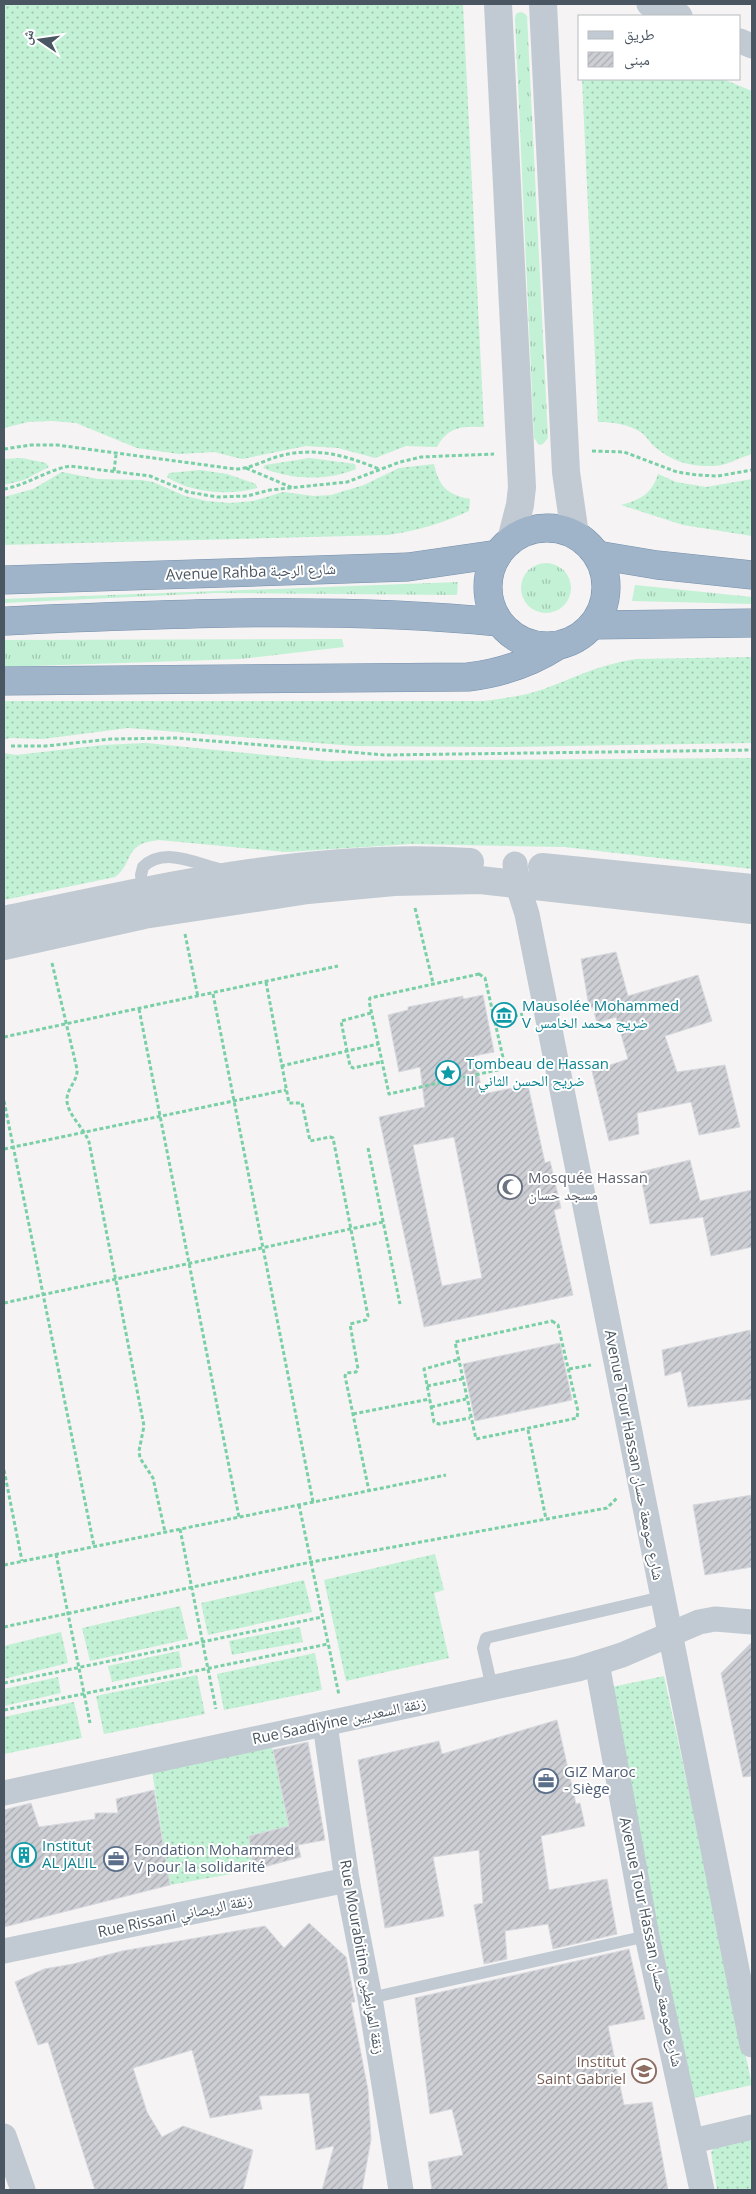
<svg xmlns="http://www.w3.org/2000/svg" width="756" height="2194" font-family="'Open Sans','Noto Naskh Arabic',sans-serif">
  <defs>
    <pattern id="grass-tufts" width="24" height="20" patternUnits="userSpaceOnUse" patternTransform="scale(1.25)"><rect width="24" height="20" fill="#c3f1d5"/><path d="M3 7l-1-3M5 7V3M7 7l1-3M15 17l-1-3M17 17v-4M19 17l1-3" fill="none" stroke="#a0c6b0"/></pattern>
    <pattern id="garden-dots" width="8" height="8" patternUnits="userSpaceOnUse" patternTransform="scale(1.25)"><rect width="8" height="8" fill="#c3f1d5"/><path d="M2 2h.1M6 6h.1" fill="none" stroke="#a0c6b0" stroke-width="1.8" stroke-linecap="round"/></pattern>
    <pattern id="building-hatch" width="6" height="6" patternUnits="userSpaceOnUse" patternTransform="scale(1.25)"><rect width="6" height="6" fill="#cdcfd5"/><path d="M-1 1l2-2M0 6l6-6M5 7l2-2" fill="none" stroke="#a8abb0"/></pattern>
  </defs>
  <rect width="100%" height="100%" fill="#f5f3f3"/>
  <g fill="url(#grass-tufts)">
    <polygon points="520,12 524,13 527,16 548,438 543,444 539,445 534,438 515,19 516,14"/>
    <circle cx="546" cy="588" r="25"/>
    <polygon points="458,582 457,595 215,593 4,603 4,599"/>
    <polygon points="635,585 752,597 752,604 632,601"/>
    <polygon points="342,639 344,647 240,659 4,667 4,640"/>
  </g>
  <g fill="url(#garden-dots)">
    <path d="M 4,4 L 463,4 L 484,427 C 463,426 448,426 437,447 L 406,446 L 375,458 L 338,448 L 306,446 L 242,459 L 214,452 L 179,454 L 137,448 L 76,423 L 52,421 L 28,422 L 4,428 Z"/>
    <path d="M 582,79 L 723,79 L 752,91 L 752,454 C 738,458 727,466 712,466 C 691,467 671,461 655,447 C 650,443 647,437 642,433 C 629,424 612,422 598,422 Z"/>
    <polygon points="22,458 46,463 49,467 24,480 4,485 4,459"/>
    <path d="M 310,458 L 355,464 L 356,469 C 328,481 291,480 263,468 L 265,465 Z"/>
    <path d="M 434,464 C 439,487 448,495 470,499 L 469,511 C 443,523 417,531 388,535 L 4,545 L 4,497 L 33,489 L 62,472 L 98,479 L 141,480 L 153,482 L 185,496 L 207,501 L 230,503 L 253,501 L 283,492 L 314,496 L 331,495 L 364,485 L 399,468 Z"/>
    <path d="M 200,470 L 227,474 L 256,484 L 257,488 C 230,496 191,493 167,477 L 169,473 Z"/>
    <path d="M 658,474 L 676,482 L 706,487 L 752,479 L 752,536 L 683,525 L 621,505 C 640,500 652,494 658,474 Z"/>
    <path d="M 752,657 L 752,743 L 503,747 L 354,746 L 128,728 L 43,739 L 9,738 L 4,740 L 4,701 L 484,701 C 504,698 525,696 544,689 C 578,676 598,665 636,659 Z"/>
    <path d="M 146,743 L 328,761 L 752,758 L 752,869 L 565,847 L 411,844 L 286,852 L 159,840 C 122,844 135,862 115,877 L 4,900 L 4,753 L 16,755 L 103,745 Z"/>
    <polygon points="435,1554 444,1590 434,1593 449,1658 346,1681 324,1580"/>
    <polygon points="304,1580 312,1612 208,1635 201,1603"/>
    <polygon points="180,1606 188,1639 90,1661 82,1628"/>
    <polygon points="300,1627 303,1642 232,1655 229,1641"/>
    <polygon points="61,1632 68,1663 4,1679 4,1646"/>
    <polygon points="179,1651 182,1667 112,1682 108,1666"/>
    <polygon points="315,1653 322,1690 224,1710 217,1674"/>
    <polygon points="197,1675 205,1714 104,1734 96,1696"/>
    <polygon points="664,1676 752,2085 694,2098 607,1688"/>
    <polygon points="58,1677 61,1693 4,1706 4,1689"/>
    <polygon points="74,1702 82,1738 4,1754 4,1717"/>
    <polygon points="272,1747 289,1826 249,1836 253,1870 170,1885 152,1771"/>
    <polygon points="749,2139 752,2142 752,2190 717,2190 711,2152 716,2146"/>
  </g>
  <g fill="url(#building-hatch)" stroke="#d7d9de" fill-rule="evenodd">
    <polygon points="616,952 628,996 698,975 712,1021 665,1036 677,1072 725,1065 740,1127 699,1135 691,1102 637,1113 639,1134 609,1141 592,1071 628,1059 616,1017 597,1023 593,1008 589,1007 581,959"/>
    <path d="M 483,995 L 494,1052 L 474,1056 L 483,1094 L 528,1085 L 545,1163 L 550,1161 L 561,1208 L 554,1210 L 573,1295 L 424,1327 L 379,1117 L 425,1107 L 420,1067 L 399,1072 L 388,1015 L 408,1010 L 408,1007 L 463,996 L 463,999 ZM 454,1137 L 482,1278 L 442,1286 L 413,1145 Z"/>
    <polygon points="690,1160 700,1201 752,1190 752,1247 711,1256 703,1217 650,1224 640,1172"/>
    <polygon points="750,1330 752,1342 752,1399 688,1407 681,1371 665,1376 662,1350"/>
    <polygon points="560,1343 572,1400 475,1421 463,1364"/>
    <polygon points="752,1495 752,1567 705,1575 693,1505"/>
    <polygon points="752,1642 752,1776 743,1777 721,1673"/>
    <polygon points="557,1720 576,1804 580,1803 585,1826 541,1836 549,1890 607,1879 617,1934 553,1949 548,1924 505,1931 507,1959 484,1964 474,1905 483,1903 479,1850 433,1857 444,1916 385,1928 358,1760 439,1741 442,1754"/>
    <polygon points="308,1742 325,1840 298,1845 301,1857 253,1870 249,1836 289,1826 273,1750"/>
    <polygon points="154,1790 170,1885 4,1927 4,1810 31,1803 39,1827 95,1819 95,1813 118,1813 116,1799"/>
    <polygon points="309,1923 346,1957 355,2002 351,2002 368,2090 371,2139 362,2190 322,2190 334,2146 316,2150 309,2093 259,2096 262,2109 210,2118 192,2050 133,2068 147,2112 162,2137 183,2126 253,2150 243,2190 95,2190 48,2042 38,2045 15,1982 44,1969 73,1964 122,1951 265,1926 284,1948"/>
    <polygon points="629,1949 645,2019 608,2026 624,2105 652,2102 668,2190 432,2190 428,2162 463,2155 452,2109 430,2114 415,1998"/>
  </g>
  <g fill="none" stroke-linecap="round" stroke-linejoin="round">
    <defs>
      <g id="trunk">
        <circle cx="547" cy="587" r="59"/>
        <polyline points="597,555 657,565 752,575"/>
        <polyline points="4,580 408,567 498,554"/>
        <path d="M 4,621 C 168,614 334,606 498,622"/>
        <polyline points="593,625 752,623"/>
        <path d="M 4,681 L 468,677 C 501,673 529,664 557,646"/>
      </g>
    </defs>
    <use href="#trunk" stroke="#7690ad" stroke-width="29"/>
    <g stroke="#7ad0a6" stroke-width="3" stroke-dasharray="4 2.5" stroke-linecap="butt">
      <path d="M 4,449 L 31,445 L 57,445 L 235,469 C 250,469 263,461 276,457 C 313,446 345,455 379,469"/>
      <polyline points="592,451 624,452 677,472 697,475 718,476 752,470"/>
      <polyline points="246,468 293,488"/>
      <polyline points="114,471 116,455"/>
      <path d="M 4,489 C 27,485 47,470 70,466 L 150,476 L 188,492 L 217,497 L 247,496 L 270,490 L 347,482 L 400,462 L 421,457 L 494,454"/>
      <polyline points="11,746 46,746 111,739 176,738 385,755 752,750"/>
      <polyline points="415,908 433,983"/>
      <polyline points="185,934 198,997"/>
      <path d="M 52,963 L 77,1069 C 78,1081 67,1088 67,1099 C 66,1113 84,1128 89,1142 L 144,1426 L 139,1451 L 140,1458 L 153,1478 L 165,1532"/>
      <polygon points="479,974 485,978 504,1062 502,1069 389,1094 369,1001 370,998"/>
      <polyline points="266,982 289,1103 302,1103 310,1141 330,1137 333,1138 368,1316 366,1320 350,1324 358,1369 356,1372 346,1373 345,1376 369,1491"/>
      <polyline points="213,994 313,1502"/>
      <polyline points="139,1009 239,1517"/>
      <polyline points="371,1013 341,1021 350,1066 353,1068 381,1062"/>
      <polyline points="495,1021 523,1014"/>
      <polyline points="4,1037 338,966"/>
      <polyline points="281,1066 378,1044"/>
      <polyline points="4,1101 94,1546"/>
      <polyline points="368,1148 400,1304"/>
      <polyline points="4,1149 286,1090"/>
      <polyline points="4,1303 383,1222"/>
      <polygon points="552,1321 558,1325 578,1411 577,1418 476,1439 455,1342"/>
      <polyline points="457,1360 424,1369 434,1422 439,1424 470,1418"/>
      <polyline points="569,1369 591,1365"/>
      <polyline points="427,1386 462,1379"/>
      <polyline points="431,1407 466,1399"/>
      <polyline points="353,1414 430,1399"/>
      <polyline points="528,1430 546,1519"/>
      <polyline points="4,1470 22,1561"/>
      <polyline points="299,1505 339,1695"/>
      <polyline points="180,1529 216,1709"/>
      <polyline points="56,1554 90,1723"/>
      <polyline points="4,1565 446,1475"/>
      <polyline points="4,1627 311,1562 607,1508 617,1498"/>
      <polyline points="4,1683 322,1617"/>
      <polyline points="4,1710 328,1644"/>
    </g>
    <g stroke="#c1cad2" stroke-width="12">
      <path d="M 143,890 L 141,875 L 143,867 C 164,846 197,864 223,870"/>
      <polyline points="492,1688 483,1648 486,1638 662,1597"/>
      <polyline points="370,1998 647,1936"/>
    </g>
    <g stroke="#c1cad2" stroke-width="25">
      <polyline points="649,4 680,16"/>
      <polyline points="740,41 752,46"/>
      <polyline points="515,864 517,883 527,914 752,2045"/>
      <polyline points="597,1663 647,1936 702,2190"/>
      <polyline points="325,1724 347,1880 370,1998 401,2190"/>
      <polyline points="4,1793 578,1669 622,1655 699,1622 715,1619 752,1622"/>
      <polyline points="4,1951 347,1880"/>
      <polyline points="4,2136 23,2190"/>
      <polyline points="693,2141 752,2127"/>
    </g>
    <g stroke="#c1cad2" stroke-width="28">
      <polyline points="498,4 522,487 520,505 511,540"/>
      <polyline points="543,4 566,472 575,535"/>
      <polyline points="542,867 752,888"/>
      <path d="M 4,920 C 157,888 311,852 470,862"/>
      <polyline points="4,946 144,915 308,890 394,882 480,880 752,910"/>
    </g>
    <use href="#trunk" stroke="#9fb4c9" stroke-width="28"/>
  </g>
  <defs>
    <symbol id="museum-ring" viewBox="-11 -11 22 22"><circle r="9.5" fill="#fff" stroke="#0f9aa8" stroke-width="1.5"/><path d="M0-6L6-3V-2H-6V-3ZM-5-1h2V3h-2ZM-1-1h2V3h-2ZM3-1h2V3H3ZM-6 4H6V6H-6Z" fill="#0f9aa8"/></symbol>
    <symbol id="sight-ring" viewBox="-11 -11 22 22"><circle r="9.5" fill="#fff" stroke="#0f9aa8" stroke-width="1.5"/><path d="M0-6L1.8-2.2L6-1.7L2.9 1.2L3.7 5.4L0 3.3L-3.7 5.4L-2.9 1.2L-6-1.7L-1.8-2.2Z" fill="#0f9aa8"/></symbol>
    <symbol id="mosque-ring" viewBox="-11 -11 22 22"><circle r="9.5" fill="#fff" stroke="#6b7280" stroke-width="1.5"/><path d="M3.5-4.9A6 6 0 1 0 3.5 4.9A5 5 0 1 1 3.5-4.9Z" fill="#6b7280"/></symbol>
    <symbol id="office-ring" viewBox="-11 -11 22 22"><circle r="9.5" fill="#fff" stroke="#5c6f8a" stroke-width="1.5"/><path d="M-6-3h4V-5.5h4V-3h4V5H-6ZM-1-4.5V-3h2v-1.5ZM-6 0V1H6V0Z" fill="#5c6f8a"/></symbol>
    <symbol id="building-ring" viewBox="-11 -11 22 22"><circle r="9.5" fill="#fff" stroke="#0f9aa8" stroke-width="1.5"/><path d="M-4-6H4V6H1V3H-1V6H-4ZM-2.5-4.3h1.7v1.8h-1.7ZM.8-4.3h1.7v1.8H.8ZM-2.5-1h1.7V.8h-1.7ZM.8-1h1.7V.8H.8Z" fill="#0f9aa8"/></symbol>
    <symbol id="school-ring" viewBox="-11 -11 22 22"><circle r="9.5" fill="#fff" stroke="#8d6e63" stroke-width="1.5"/><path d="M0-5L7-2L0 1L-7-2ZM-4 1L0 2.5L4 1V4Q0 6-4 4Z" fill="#8d6e63"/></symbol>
  </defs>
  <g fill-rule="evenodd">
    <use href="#museum-ring" x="490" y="1001" width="28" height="28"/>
    <use href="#sight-ring" x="434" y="1059" width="28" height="28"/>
    <use href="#mosque-ring" x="496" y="1173" width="28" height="28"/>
    <use href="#office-ring" x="532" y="1767" width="28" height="28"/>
    <use href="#building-ring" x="10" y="1841" width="28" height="28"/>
    <use href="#office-ring" x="102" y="1845" width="28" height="28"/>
    <use href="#school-ring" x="630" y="2057" width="28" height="28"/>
  </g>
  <g text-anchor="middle" stroke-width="4" stroke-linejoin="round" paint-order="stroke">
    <g font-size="15" fill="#4a5661" stroke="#fff">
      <text transform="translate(251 572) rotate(-2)" y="5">Avenue Rahba شارع الرحبة</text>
      <text transform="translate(634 1455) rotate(79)" y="5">Avenue Tour Hassan شارع صومعة حسان</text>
      <text transform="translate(339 1721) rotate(-12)" y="5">Rue Saadiyine زنقة السعديين</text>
      <text transform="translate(175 1916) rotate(-12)" y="5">Rue Rissani زنقة الريصاني</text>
      <text transform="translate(651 1942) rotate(78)" y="5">Avenue Tour Hassan شارع صومعة حسان</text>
      <text transform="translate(362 1957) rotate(80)" y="5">Rue Mourabitine زنقة المرابطين</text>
    </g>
    <g font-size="15" fill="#0d838f" stroke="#fff" text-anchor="start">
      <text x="522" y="1011">Mausolée Mohammed<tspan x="522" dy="17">V ضريح محمد الخامس</tspan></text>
      <text x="466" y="1069">Tombeau de Hassan<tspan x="466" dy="17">II ضريح الحسن الثاني</tspan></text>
      <text x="42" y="1851">Institut<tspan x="42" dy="17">AL JALIL</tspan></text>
    </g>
    <g font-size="15" fill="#5b616d" stroke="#fff" text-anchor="start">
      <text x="528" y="1183">Mosquée Hassan<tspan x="528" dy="17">مسجد حسان</tspan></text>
    </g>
    <g font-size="15" fill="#4e5e75" stroke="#fff" text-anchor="start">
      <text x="564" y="1777">GIZ Maroc<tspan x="564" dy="17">- Siège</tspan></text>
      <text x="134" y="1855">Fondation Mohammed<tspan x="134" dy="17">V pour la solidarité</tspan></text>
    </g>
    <g font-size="15" fill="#785e54" stroke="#fff" text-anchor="end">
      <text x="626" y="2067">Institut<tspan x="626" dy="17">Saint Gabriel</tspan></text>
    </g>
  </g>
  <rect width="756" height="2194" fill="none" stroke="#4a5661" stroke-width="10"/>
  <rect x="578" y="15" width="162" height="65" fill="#ffffff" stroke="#b7bbc0"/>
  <rect x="588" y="31" width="25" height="8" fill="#c1cad2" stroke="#b7bbc0"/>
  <text x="624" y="40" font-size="15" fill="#4a5661">طريق</text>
  <rect x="588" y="52" width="25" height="15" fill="url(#building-hatch)" stroke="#b7bbc0"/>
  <text x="624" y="65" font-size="15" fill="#4a5661">مبنى</text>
  <g transform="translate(40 40) rotate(283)" stroke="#ffffff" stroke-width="4" paint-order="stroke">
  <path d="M0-4L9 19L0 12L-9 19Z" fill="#4a5661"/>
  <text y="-8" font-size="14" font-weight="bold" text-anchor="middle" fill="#4a5661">ش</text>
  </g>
</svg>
